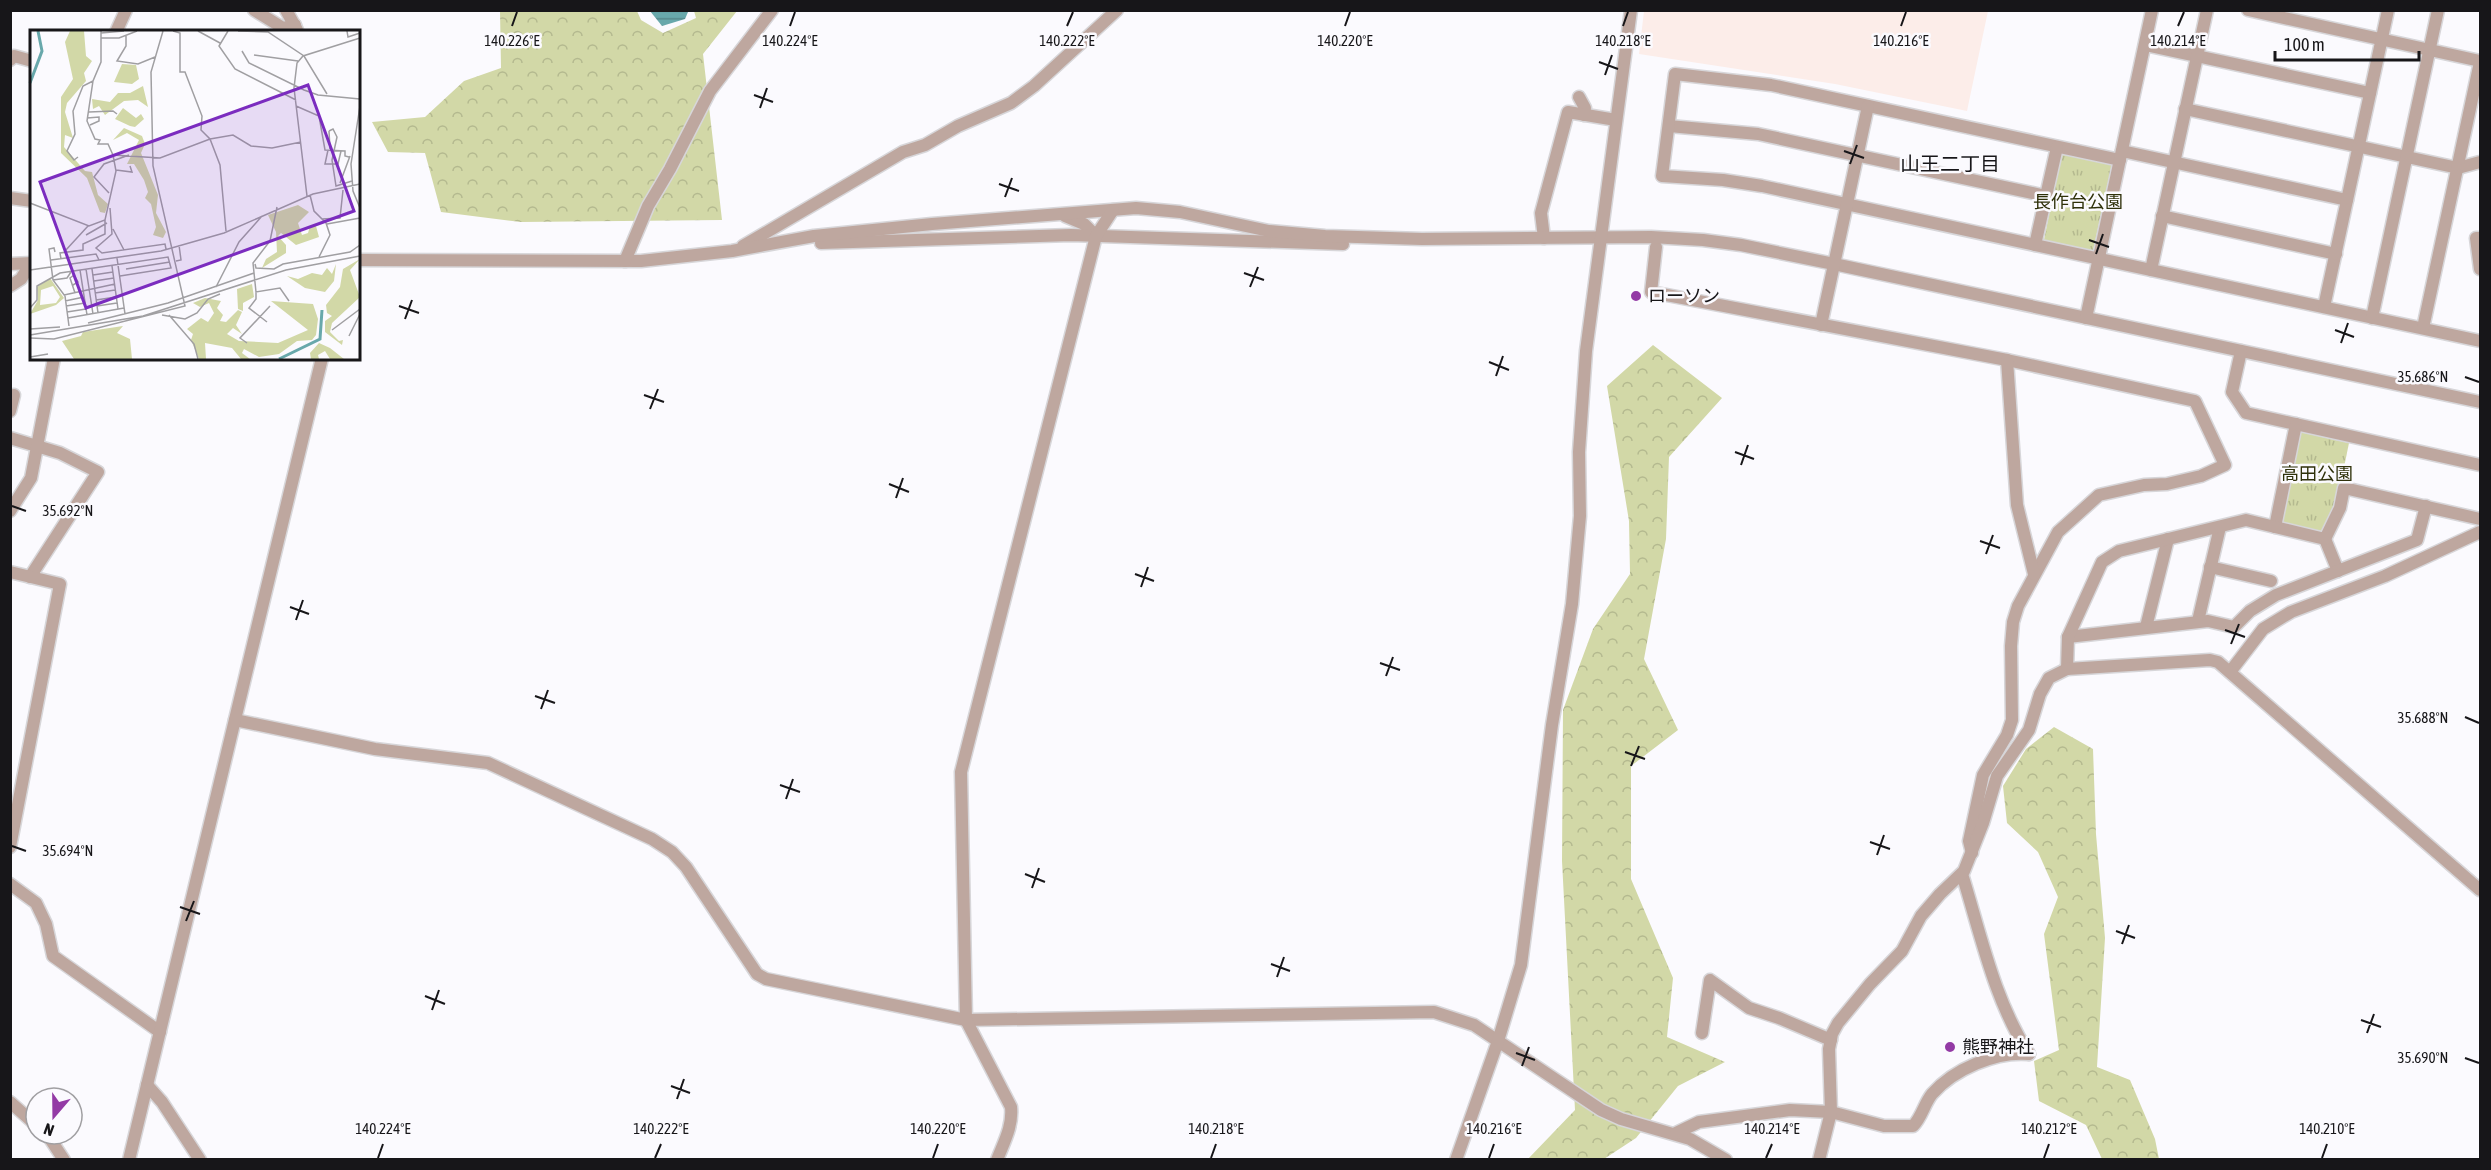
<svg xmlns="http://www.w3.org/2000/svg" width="2491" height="1170" font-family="'Asap Condensed','Noto Sans JP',sans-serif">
  <defs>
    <pattern id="forest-crowns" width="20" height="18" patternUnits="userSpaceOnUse" patternTransform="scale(1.5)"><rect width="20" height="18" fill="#d2d8a7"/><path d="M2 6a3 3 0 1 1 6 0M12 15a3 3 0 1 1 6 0" fill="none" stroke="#b4b98f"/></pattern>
    <pattern id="park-tufts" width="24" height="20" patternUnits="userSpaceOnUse" patternTransform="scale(1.5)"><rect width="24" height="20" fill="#d2d8a7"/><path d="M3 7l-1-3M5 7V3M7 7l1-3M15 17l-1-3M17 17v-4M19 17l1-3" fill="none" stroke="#b4b98f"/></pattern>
    <pattern id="water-rules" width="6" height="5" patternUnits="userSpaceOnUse" patternTransform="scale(1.5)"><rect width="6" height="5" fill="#68a8ab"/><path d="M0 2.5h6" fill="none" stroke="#55888a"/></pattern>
  </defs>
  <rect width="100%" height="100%" fill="#fbfafe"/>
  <polygon fill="#fcede9" points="1644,11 1644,10 1988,11 1967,111 1835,84 1639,54"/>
  <g fill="url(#forest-crowns)">
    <polygon points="500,11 637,11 641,20 663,33 696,18 694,11 737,11 703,54 722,220 521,222 441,212 425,153 388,152 372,122 425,117 464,81 501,68"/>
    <polygon points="1653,345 1722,398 1669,457 1666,539 1644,659 1678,730 1631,766 1631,879 1673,978 1667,1037 1725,1062 1678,1086 1636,1138 1604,1159 1527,1160 1575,1110 1562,861 1563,710 1593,629 1630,574 1629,521 1607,386"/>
    <polygon points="2054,727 2093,749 2096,834 2105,938 2097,1067 2130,1080 2155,1139 2159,1159 2102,1159 2086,1125 2039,1101 2034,1061 2059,1050 2044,934 2058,897 2038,852 2007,823 2003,786 2026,749"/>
  </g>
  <g fill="url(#park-tufts)">
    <polygon points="2061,153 2112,164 2093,251 2044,240"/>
    <polygon points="2300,432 2349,443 2336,506 2325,530 2320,532 2281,523"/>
  </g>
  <polygon fill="url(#water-rules)" points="650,11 687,11 688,12 685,19 662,26"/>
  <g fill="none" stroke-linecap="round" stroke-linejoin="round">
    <defs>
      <g id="minor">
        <polyline points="254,10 283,28 295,25"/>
        <polyline points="286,10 297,30"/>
        <polyline points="2248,10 2480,61"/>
        <polyline points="116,32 126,10"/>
        <polyline points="2145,45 2370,93"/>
        <polyline points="10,60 14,56 32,61"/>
        <polyline points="1579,97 1585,108 1584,115"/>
        <polyline points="2185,109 2458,168 2480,162"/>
        <polyline points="1669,126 1758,134 2046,196"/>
        <polyline points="2122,151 2347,200"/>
        <polyline points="2120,160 1771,85 1675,74 1662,176 1723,180 1762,186 2480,341"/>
        <polyline points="10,198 32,201"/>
        <polyline points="1065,216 1084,224 1096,236"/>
        <polyline points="2162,216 2336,254"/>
        <polyline points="1544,238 1541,213 1568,112 1616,120"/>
        <polyline points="2480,238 2476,238 2480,269"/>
        <polyline points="821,243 1071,235 1343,244"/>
        <polyline points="2035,245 2057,147"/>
        <polyline points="743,246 903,152 925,145 958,126 1011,103 1034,86 1117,10"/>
        <polyline points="1656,247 1651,292 2007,360 2195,401 2225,465 2201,476 2167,484 2144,485 2099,495 2058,532 2018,606 2013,622 2011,646 2012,720 2007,735 1983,775 1969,841 1972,853"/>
        <polyline points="358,260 641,261 732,251 814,236 932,224 1136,208 1180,212 1269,231 1325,236 1422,239 1651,237 1703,240 1741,245 1834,264 2480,402"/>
        <polyline points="625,261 648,206 670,169 710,91 772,10"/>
        <polyline points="10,264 32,263"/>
        <polyline points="2151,270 2207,10"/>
        <polyline points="10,286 21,279 31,263"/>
        <polyline points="2324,307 2388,10"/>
        <polyline points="2086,318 2152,10"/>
        <polyline points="2372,318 2438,10"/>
        <polyline points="1821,325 1868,106"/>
        <polyline points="2423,328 2480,62"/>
        <polyline points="2241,351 2232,392 2246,413 2480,465"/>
        <polyline points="2007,360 2017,505 2034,574"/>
        <polyline points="10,411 14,395"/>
        <polyline points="10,438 60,453 98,472 30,577"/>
        <polyline points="10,511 31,478 54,358"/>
        <polyline points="2275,527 2296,424"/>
        <polyline points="2325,539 2338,571"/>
        <polyline points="2210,567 2271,581"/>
        <polyline points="10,572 60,584 10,847"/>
        <polyline points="2198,621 2220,527"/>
        <polyline points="2146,627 2168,539"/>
        <polyline points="2068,637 2208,621 2234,627 2250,611 2276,595 2417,540 2426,506"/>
        <polyline points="2067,669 2068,637 2102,562 2119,551 2246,520 2325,539 2340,508 2344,488 2480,519"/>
        <polyline points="2230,672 2263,629 2291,612 2385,576 2480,532"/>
        <polyline points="235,720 375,749 488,763 652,839 672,852 686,867 757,974 766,979 966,1020 1434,1012 1474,1025 1601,1110 1621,1119 1690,1139 1726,1160"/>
        <path d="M 1962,874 C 1981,935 1994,1000 2029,1054"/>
        <polyline points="10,884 36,903 46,924 53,956 160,1032"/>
        <polyline points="1702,1033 1710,980 1749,1008 1779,1018 1831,1040"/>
        <polyline points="147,1085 162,1102 200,1160"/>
        <polyline points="10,1102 36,1125"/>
        <path d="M 1676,1133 L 1699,1122 L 1790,1110 L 1831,1112 L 1884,1126 L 1913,1126 C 1922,1117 1924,1104 1932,1094 C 1954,1069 1996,1051 2029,1054"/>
        <polyline points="47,1134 64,1160"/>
        <polyline points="129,1160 322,358"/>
        <path d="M 997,1160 C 1004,1142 1013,1126 1011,1107 L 966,1020 L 961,772 L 1096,236 L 1113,210"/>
        <polyline points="1456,1160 1498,1041 1521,965 1552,725 1572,604 1580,516 1579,452 1586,351 1631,10"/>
        <polyline points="1819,1160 1831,1112 1829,1049 1832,1034 1838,1023 1870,984 1902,951 1921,916 1940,894 1964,871 1983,823 1997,776 2029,730 2040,694 2049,678 2067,669 2210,660 2218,662 2480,890"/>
      </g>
    </defs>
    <use href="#minor" stroke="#d7d6d9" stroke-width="15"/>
    <use href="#minor" stroke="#bea79f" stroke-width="12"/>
  </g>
  <path fill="none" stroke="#171619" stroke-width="2" d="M 512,26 L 517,12M 790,26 L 795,12M 1067,26 L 1073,12M 1345,26 L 1350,12M 1623,26 L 1628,12M 1901,26 L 1906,12M 2178,26 L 2184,12M 1599,62 L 1618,69M 1605,75 L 1612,55M 754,95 L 773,102M 760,108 L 767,88M 1844,151 L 1864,158M 1850,164 L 1857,145M 999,184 L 1019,191M 1005,197 L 1012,178M 2089,240 L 2109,247M 2096,254 L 2103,234M 1244,273 L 1264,280M 1250,287 L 1258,267M 399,306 L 419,313M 405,319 L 412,300M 2335,330 L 2354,337M 2341,343 L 2348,323M 1489,362 L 1509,370M 1496,376 L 1503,356M 2465,377 L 2479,382M 644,395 L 664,402M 650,409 L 658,389M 1735,452 L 1754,459M 1741,465 L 1748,445M 889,484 L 909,492M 896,498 L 903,478M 12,506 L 26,511M 1980,541 L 2000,548M 1986,554 L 1993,535M 1135,574 L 1154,581M 1141,587 L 1148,567M 290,607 L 309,614M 296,620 L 303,600M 2225,630 L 2245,637M 2231,644 L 2239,624M 1380,663 L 1400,670M 1386,676 L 1393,657M 535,696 L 555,703M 541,709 L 548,690M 2465,717 L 2479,723M 1625,752 L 1645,759M 1631,766 L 1639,746M 780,785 L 800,792M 786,799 L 793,779M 1870,842 L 1890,849M 12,846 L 26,851M 1877,855 L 1884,835M 1025,874 L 1045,882M 1032,888 L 1039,868M 180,907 L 200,914M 186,921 L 194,901M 2116,931 L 2135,938M 2122,944 L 2129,925M 1271,964 L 1290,971M 1277,977 L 1284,957M 425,996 L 445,1004M 432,1010 L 439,990M 2361,1020 L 2381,1027M 2367,1033 L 2374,1014M 1516,1053 L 1535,1060M 2465,1058 L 2479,1063M 1522,1066 L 1529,1047M 671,1086 L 690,1093M 677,1099 L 684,1079M 378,1158 L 383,1144M 655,1158 L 661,1144M 933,1158 L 938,1144M 1211,1158 L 1216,1144M 1489,1158 L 1494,1144M 1766,1158 L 1772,1144M 2044,1158 L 2049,1144M 2322,1158 L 2327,1144"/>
  <g fill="#933aa5" stroke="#fbfafe" stroke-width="2">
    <circle cx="1636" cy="296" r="6"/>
    <circle cx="1950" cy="1047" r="6"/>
  </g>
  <g text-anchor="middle" stroke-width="5" stroke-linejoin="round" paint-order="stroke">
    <g font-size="18" fill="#2f310a" stroke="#fbfafe">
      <text x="2078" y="208">長作台公園</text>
      <text x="2317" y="480">高田公園</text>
    </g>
    <g font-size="18" fill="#171619" stroke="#fbfafe" text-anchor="start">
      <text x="1648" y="302">ローソン</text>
      <text x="1962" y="1053">熊野神社</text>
    </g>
    <g font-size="20" fill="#171619" stroke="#fbfafe">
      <text x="1950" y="171">山王二丁目</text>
    </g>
  </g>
  <g transform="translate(30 30)">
    <rect width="330" height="330" fill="#fbfafe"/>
    <path d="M 40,1 L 54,1 L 56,26 L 62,31 L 54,43 L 56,51 L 37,73 L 35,82 L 43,108 L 35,105 L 34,117 L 55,141 L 62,142 L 68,165 L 78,174 L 75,183 L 70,182 L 57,148 L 31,123 L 31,67 L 43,49 L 35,12 ZM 92,34 L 106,35 L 109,49 L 102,54 L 84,52 ZM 113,56 L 118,77 L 108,70 L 94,71 L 75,85 L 69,76 L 63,79 L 62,69 L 80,72 L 88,63 L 100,63 ZM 93,78 L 106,88 L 111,84 L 114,89 L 105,97 L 100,96 L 85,89 ZM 94,98 L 112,106 L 115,114 L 111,123 L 128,165 L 126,183 L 136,202 L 133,208 L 123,205 L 126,197 L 121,174 L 115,168 L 118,162 L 114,150 L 104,134 L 97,134 L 109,110 L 97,103 L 83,110 ZM 268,175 L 279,182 L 268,193 L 272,205 L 278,203 L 280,196 L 286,196 L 289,207 L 266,215 L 251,203 L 248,206 L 256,215 L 256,223 L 232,238 L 236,229 L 247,222 L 246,202 L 238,185 ZM 330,229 L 320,240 L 330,267 L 302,293 L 300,302 L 309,311 L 313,310 L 312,315 L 295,302 L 295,291 L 302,286 L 297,283 L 296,275 L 310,257 L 313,239 ZM 306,234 L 304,251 L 295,262 L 275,258 L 257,246 L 268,249 L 282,243 L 292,245 L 297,238 L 302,244 ZM 20,248 L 34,268 L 26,275 L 0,284 L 8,270 L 7,257 ZM 23,256 L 30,267 L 26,273 L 10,275 L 11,260 ZM 222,254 L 224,267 L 213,273 L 213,281 L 208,279 L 207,259 ZM 175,268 L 191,271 L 187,278 L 193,285 L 190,291 L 196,292 L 208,280 L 212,282 L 206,295 L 212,304 L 203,298 L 197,304 L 209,311 L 248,313 L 278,300 L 241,271 L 283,274 L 288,289 L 286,305 L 282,310 L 267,311 L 249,324 L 229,327 L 214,319 L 212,323 L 220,329 L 211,329 L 202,318 L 175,313 L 176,329 L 169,329 L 161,310 L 163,304 L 157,299 L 171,288 L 178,292 L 184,283 L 179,273 L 170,277 L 163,273 ZM 93,296 L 87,303 L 100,309 L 102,329 L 44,329 L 32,311 L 51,306 L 53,302 ZM 289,313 L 300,318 L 314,329 L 300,329 L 295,321 L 288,325 L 289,329 L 281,329 L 280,323 Z" fill="#d2d8a7" fill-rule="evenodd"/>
    <path fill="none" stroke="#68a8ab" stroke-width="3" d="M 0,53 L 12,21 L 8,1M 249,329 L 290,309 L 292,280"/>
    <path fill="none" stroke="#a09fa2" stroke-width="1.5" d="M 71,1 L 71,32 L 63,51 L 57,91 L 65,109 L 70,110 L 68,114 L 78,114 L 83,125 L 130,128 L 180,109 L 203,105 L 221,116 L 242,118 L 271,112M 143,1 L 150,3 L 150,42 L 155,42 L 172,86 L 171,100 L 180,109 L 190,135 L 196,201M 168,1 L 190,13M 198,1 L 189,16 L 205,39 L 266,70M 208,1 L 238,2 L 274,26 L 297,64M 317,1 L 318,7 L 330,3M 71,3 L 94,1M 96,6 L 96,16 L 87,31 L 108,34 L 125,27M 71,8 L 89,8 L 107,1M 212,21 L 219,33 L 274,60 L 288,65 L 330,69M 224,25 L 268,31M 266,76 L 289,86 L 295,120 L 315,121 L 315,126 L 319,127M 330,76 L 321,134 L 323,161 L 330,178M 59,82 L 83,81 L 87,84M 57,88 L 69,87 L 69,91 L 60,95M 299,101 L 303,99 L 307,107 L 302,130 L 306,156 L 322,151M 299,101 L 300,119M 298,120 L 295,134 L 308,134 L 311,121M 48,127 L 44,130 L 37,121 L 45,104 L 43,81 L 53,56 L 63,51M 86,140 L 102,142 L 100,136M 310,153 L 320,126M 79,163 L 64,147 L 74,134 L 99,125M 280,165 L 284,181 L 296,193 L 300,205 L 289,227M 277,166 L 264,58 L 267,33 L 273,26 L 330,8M 0,173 L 59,196 L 75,190 L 86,141 L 83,125M 247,177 L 240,211 L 223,233 L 226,262 L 250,258 L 259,271M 80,178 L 82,204 L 66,218 L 72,223 L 135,214 L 136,219M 292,189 L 310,188 L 313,160M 297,194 L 330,188M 83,199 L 94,220M 56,205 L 77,193M 35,221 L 58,196M 25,222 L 24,218 L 19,219 L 23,250 L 35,266 L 39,296M 87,228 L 95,284M 31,229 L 30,223 L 53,220 L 53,214 L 75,204 L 75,190M 21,230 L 66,224 L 69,230M 146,231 L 151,230 L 149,215M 225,234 L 226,238 L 244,239 L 253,234 L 320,222 L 330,215M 82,236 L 88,279M 56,239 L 63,284M 62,239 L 68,283M 96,239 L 140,232M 0,240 L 131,221 L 194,203 L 283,164 L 330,154M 50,240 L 57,285M 63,245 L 83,242M 23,250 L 37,248 L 41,242M 64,251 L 84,248M 43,255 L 48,252 L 44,245 L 40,248 L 45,263M 186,257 L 209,212 L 232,186M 226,262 L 226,269 L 219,278 L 237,292M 65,263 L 85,260M 34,265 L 85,254M 66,270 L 86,267M 35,271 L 54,267M 36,276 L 55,273M 67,276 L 87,273M 0,278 L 7,270 L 7,256 L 30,243 L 138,227 L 141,238 L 90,246M 37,282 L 56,279M 132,285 L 155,289 L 167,283 L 178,269 L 190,264M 139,285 L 164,314 L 168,329M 38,288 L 94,278M 58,293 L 138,273 L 224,243M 0,299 L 30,297M 302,300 L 330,279M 0,305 L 113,286 L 256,240 L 330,226M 319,306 L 330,284M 0,308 L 24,309 L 155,276 L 123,136 L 121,42 L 133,1M 217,313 L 210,308 L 240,276M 0,327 L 18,324"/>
    <path fill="#7b2cbf" fill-opacity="0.15" stroke="#7b2cbf" stroke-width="3" d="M 278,55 L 324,181 L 56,278 L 10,152 Z"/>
    <rect width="330" height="330" fill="none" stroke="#171619" stroke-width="3"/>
  </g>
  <g font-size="15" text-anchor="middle" fill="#171619" stroke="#fbfafe" stroke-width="5" stroke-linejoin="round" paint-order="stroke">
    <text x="790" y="46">140.224°E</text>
    <text x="1345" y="46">140.220°E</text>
    <text x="1623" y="46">140.218°E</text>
    <text x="2178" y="46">140.214°E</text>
    <text x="512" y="46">140.226°E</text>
    <text x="1067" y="46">140.222°E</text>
    <text x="1901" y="46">140.216°E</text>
    <text x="2423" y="382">35.686°N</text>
    <text x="68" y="516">35.692°N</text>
    <text x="2423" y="723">35.688°N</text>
    <text x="68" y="856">35.694°N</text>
    <text x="2423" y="1063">35.690°N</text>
    <text x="383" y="1134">140.224°E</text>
    <text x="661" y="1134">140.222°E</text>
    <text x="938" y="1134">140.220°E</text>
    <text x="1216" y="1134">140.218°E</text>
    <text x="1494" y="1134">140.216°E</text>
    <text x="1772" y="1134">140.214°E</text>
    <text x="2049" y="1134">140.212°E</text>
    <text x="2327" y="1134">140.210°E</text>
  </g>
  <rect width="2491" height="1170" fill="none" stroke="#171619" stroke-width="24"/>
  <g transform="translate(54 1116) rotate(200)"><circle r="28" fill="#fbfafe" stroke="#a09fa2" stroke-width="1.5"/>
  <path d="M0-4.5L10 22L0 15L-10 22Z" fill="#933aa5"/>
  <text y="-9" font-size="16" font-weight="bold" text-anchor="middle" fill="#171619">N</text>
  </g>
  <path d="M2275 51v9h144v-9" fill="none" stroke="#171619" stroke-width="3"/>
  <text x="2284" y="51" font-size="18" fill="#171619" stroke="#fbfafe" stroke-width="4.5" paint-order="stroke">100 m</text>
</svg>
